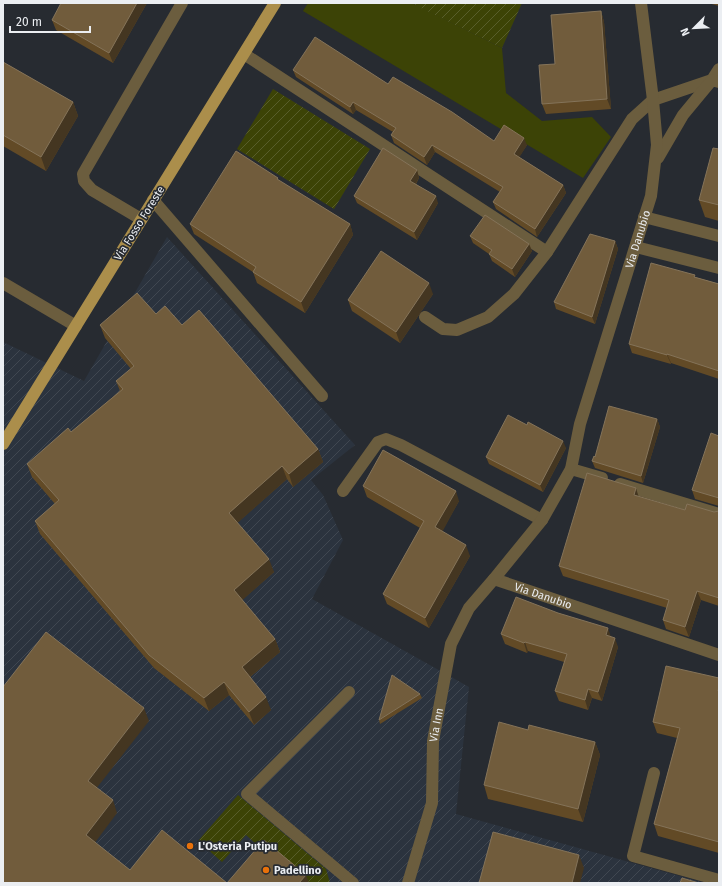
<svg xmlns="http://www.w3.org/2000/svg" width="722" height="886" font-family="'Fira Sans',sans-serif">
  <defs>
    <pattern id="industrial-furrows" width="10" height="10" patternUnits="userSpaceOnUse"><rect width="10" height="10" fill="#2b333e"/><path d="M-1 1l2-2M0 10L10 0M9 11l2-2" fill="none" stroke="#404751"/></pattern>
    <pattern id="garden-furrows" width="10" height="10" patternUnits="userSpaceOnUse"><rect width="10" height="10" fill="#3c4306"/><path d="M-1 1l2-2M0 10L10 0M9 11l2-2" fill="none" stroke="#585e2b"/></pattern>
  </defs>
  <rect width="100%" height="100%" fill="#272b31"/>
  <polygon fill="url(#industrial-furrows)" points="167,237 355,445 311,480 323,495 343,540 312,599 469,687 456,814 705,883 3,883 3,342 84,381"/>
  <polygon fill="#3c4306" points="308,3 412,3 502,48 506,93 542,121 592,117 611,137 583,178 303,11"/>
  <g fill="url(#garden-furrows)">
    <polygon points="416,3 522,3 502,48 415,5"/>
    <polygon points="273,89 370,149 334,209 237,149"/>
    <polygon points="238,795 326,869 330,883 300,883 246,835 222,862 198,841"/>
  </g>
  <g fill="none" stroke-linecap="round" stroke-linejoin="round">
    <g stroke="#6b5d3e" stroke-width="12">
      <polyline points="244,54 547,252"/>
      <polyline points="153,200 322,396"/>
      <polyline points="644,217 719,236"/>
      <polyline points="636,247 719,268"/>
      <polyline points="425,317 443,329 457,330 488,317 514,294 547,252 632,119 653,100"/>
      <polyline points="571,469 602,478"/>
      <polyline points="620,484 719,514"/>
      <polyline points="343,491 378,442 386,439 401,445 542,520"/>
      <polyline points="349,692 247,794 353,883"/>
      <polyline points="654,773 633,856 719,880"/>
    </g>
    <g stroke="#6b5d3e" stroke-width="12">
      <polyline points="653,100 712,80 719,69"/>
      <polyline points="658,158 683,115 712,80 719,82"/>
      <polyline points="141,219 92,190 84,181 83,174 182,3"/>
      <polyline points="3,283 76,326"/>
      <path id="s1" d="M 494,579 L 719,655"/>
      <path id="s2" d="M 408,883 L 432,803 L 433,741 L 451,644 L 469,608 L 494,579 L 542,520 L 571,469 L 580,424 L 651,196 L 657,145 L 653,100 L 641,3"/>
    </g>
    <polyline stroke="#ab8e4b" stroke-width="12" points="3,444 275,3"/>
  </g>
  <g fill="#624a26">
    <polygon points="147,3 113,63 56,30 52,20"/>
    <polygon points="708,3 719,3 719,6"/>
    <polygon points="601,11 604,22 611,109 546,114 542,104 555,64"/>
    <polygon points="3,62 73,102 78,116 46,171 3,146"/>
    <polygon points="293,70 388,84 494,141 527,145 519,157 563,185 566,193 537,237 496,209 493,202 500,192 435,152 427,165 394,143 391,135 393,132 356,110 353,114 296,77"/>
    <polygon points="719,149 719,221 705,217 699,200"/>
    <polygon points="417,170 419,178 416,184 438,203 417,240 357,203 354,196"/>
    <polygon points="278,180 350,224 353,235 305,313 257,283 253,272 194,234 190,224"/>
    <polygon points="470,236 529,244 532,251 515,277 492,261 489,254 473,243"/>
    <polygon points="615,241 618,249 595,324 556,309 554,302"/>
    <polygon points="695,275 695,277 719,284 719,379 671,363 671,364 632,353 629,344"/>
    <polygon points="433,294 400,343 352,311 348,300"/>
    <polygon points="156,314 182,325 318,449 323,462 293,487 287,479 237,523 274,572 242,600 275,639 280,652 250,677 271,710 254,725 229,695 209,711 154,668 40,534 35,521 55,504 32,477 27,464 71,432 120,391 116,381 131,369 105,338 100,325"/>
    <polygon points="657,419 660,427 643,483 595,468 592,461 595,457"/>
    <polygon points="527,425 566,448 543,492 489,464 486,457"/>
    <polygon points="719,436 719,506 695,499 692,490"/>
    <polygon points="363,486 459,501 442,531 470,556 429,628 387,604 383,594 420,528 367,497"/>
    <polygon points="639,496 685,510 714,512 719,511 719,606 701,600 689,637 666,629 663,620 667,608 563,576 559,566"/>
    <polygon points="501,634 611,637 618,647 602,701 592,698 588,710 559,701 555,691 564,662 528,651 527,653 505,644"/>
    <polygon points="719,678 719,853 658,836 654,824 677,738 657,733 653,722"/>
    <polygon points="420,694 422,698 380,724 379,720"/>
    <polygon points="595,742 600,755 583,822 488,799 484,785"/>
  </g>
  <g fill="#443621">
    <polygon points="137,3 147,3 113,63 109,53"/>
    <polygon points="601,11 604,22 611,109 607,99"/>
    <polygon points="73,102 78,116 46,171 41,157"/>
    <polygon points="353,102 356,110 353,114 350,107"/>
    <polygon points="524,138 527,145 517,161 514,154"/>
    <polygon points="432,145 435,152 427,165 424,157"/>
    <polygon points="417,170 419,178 413,188 410,181"/>
    <polygon points="563,185 566,193 537,237 535,229"/>
    <polygon points="436,196 438,203 417,240 414,232"/>
    <polygon points="350,224 353,235 305,313 301,302"/>
    <polygon points="615,241 618,249 595,324 592,317"/>
    <polygon points="529,244 532,251 515,277 512,269"/>
    <polygon points="429,283 433,294 400,343 396,332"/>
    <polygon points="667,354 671,363 671,364 667,355"/>
    <polygon points="657,419 660,427 643,483 641,476"/>
    <polygon points="563,441 566,448 543,492 540,485"/>
    <polygon points="318,449 323,462 293,487 289,474"/>
    <polygon points="282,466 287,479 234,526 229,513"/>
    <polygon points="636,488 639,498 634,495"/>
    <polygon points="456,491 459,501 439,538 435,527"/>
    <polygon points="466,545 470,556 429,628 425,618"/>
    <polygon points="269,559 274,572 239,603 234,590"/>
    <polygon points="697,591 701,600 689,637 685,627"/>
    <polygon points="608,628 611,637 606,635"/>
    <polygon points="615,638 618,647 602,701 598,692"/>
    <polygon points="275,639 280,652 246,680 242,667"/>
    <polygon points="525,642 528,651 527,653 524,643"/>
    <polygon points="224,682 229,695 209,711 204,698"/>
    <polygon points="588,689 592,698 588,710 585,700"/>
    <polygon points="266,697 271,710 254,725 249,712"/>
    <polygon points="144,708 149,721 92,794 88,781"/>
    <polygon points="595,742 600,755 583,822 578,809"/>
    <polygon points="113,800 117,813 91,848 86,835"/>
    <polygon points="579,855 584,868 580,883 572,883"/>
    <polygon points="306,875 309,883 299,883"/>
  </g>
  <g fill="#715c3c" stroke="#847359">
    <polygon points="61,3 137,3 109,53 52,20"/>
    <polygon points="601,11 607,99 542,104 539,65 555,64 551,15"/>
    <polygon points="315,37 388,84 393,77 452,112 494,141 504,125 524,138 514,154 563,185 535,229 493,202 503,187 432,145 424,157 391,135 396,128 353,102 350,107 293,70"/>
    <polygon points="3,62 73,102 41,157 3,135"/>
    <polygon points="383,148 417,170 410,181 436,196 414,232 354,196"/>
    <polygon points="713,148 719,149 719,205 699,200"/>
    <polygon points="236,151 278,178 277,179 350,224 301,302 253,272 256,267 190,224"/>
    <polygon points="485,215 529,244 512,269 489,254 492,250 470,236"/>
    <polygon points="590,234 615,241 592,317 554,302"/>
    <polygon points="381,251 429,283 396,332 348,300"/>
    <polygon points="651,263 695,275 694,277 719,284 719,371 667,354 667,355 629,344"/>
    <polygon points="137,293 156,314 165,306 182,325 199,310 318,449 289,474 282,466 229,513 269,559 234,590 275,639 242,667 266,697 249,712 224,682 204,698 149,655 35,521 59,500 27,464 68,428 71,432 123,389 116,381 134,366 100,325"/>
    <polygon points="609,406 657,419 641,476 592,461 594,456 595,457"/>
    <polygon points="508,415 527,425 528,422 563,441 540,485 486,457"/>
    <polygon points="711,433 719,436 719,498 692,490"/>
    <polygon points="383,450 456,491 435,527 466,545 425,618 383,594 424,521 363,486"/>
    <polygon points="587,473 636,488 634,495 685,510 687,504 714,512 719,511 719,598 697,591 685,627 663,620 669,600 559,566"/>
    <polygon points="516,597 558,613 608,628 606,635 615,638 598,692 588,689 585,700 555,691 567,654 525,642 524,643 501,634"/>
    <polygon points="46,632 144,708 88,781 113,800 86,835 130,870 162,830 227,883 3,883 3,687"/>
    <polygon points="666,666 719,678 719,687 718,691 719,691 719,842 654,824 680,728 653,722"/>
    <polygon points="392,675 420,694 379,720"/>
    <polygon points="499,722 528,730 529,725 595,742 578,809 484,785"/>
    <polygon points="493,832 579,855 572,883 479,883"/>
    <polygon points="264,840 306,875 299,883 227,883"/>
    <polygon points="682,878 699,883 680,883"/>
  </g>
  <g fill="#e8710a" stroke="#272b31" stroke-width="1.5">
    <circle cx="190" cy="846" r="4"/>
    <circle cx="266" cy="870" r="4"/>
  </g>
  <g text-anchor="middle" stroke-width="3.5" stroke-linejoin="round" paint-order="stroke">
    <g font-size="11" fill="#ebeef2" stroke="#272b31">
      <text transform="translate(139 223) rotate(-58)" y="4">Via Fosso Foreste</text>
      <text dy="4" stroke="none"><textPath href="#s2" startOffset="697">Via Danubio</textPath></text>
      <text dy="4" stroke="none"><textPath href="#s1" startOffset="52">Via Danubio</textPath></text>
      <text dy="4" stroke="none"><textPath href="#s2" startOffset="162">Via Inn</textPath></text>
    </g>
    <g font-size="11" font-weight="bold" fill="#ebeef2" stroke="#272b31" text-anchor="start">
      <text x="198" y="850">L'Osteria Putipu</text>
      <text x="274" y="874">Padellino</text>
    </g>
  </g>
  <rect width="722" height="886" fill="none" stroke="#ebeef2" stroke-width="8"/>
  <g transform="translate(694 28) rotate(246)" stroke="#272b31" stroke-width="3" paint-order="stroke">
  <path d="M0-3L7 15L0 10L-7 15Z" fill="#ebeef2"/>
  <text y="-6" font-size="11" font-weight="bold" text-anchor="middle" fill="#ebeef2">N</text>
  </g>
  <path d="M10 26v6h80v-6" fill="none" stroke="#ebeef2" stroke-width="2"/>
  <text x="16" y="26" font-size="12" fill="#ebeef2" stroke="#272b31" stroke-width="3" paint-order="stroke">20 m</text>
</svg>
